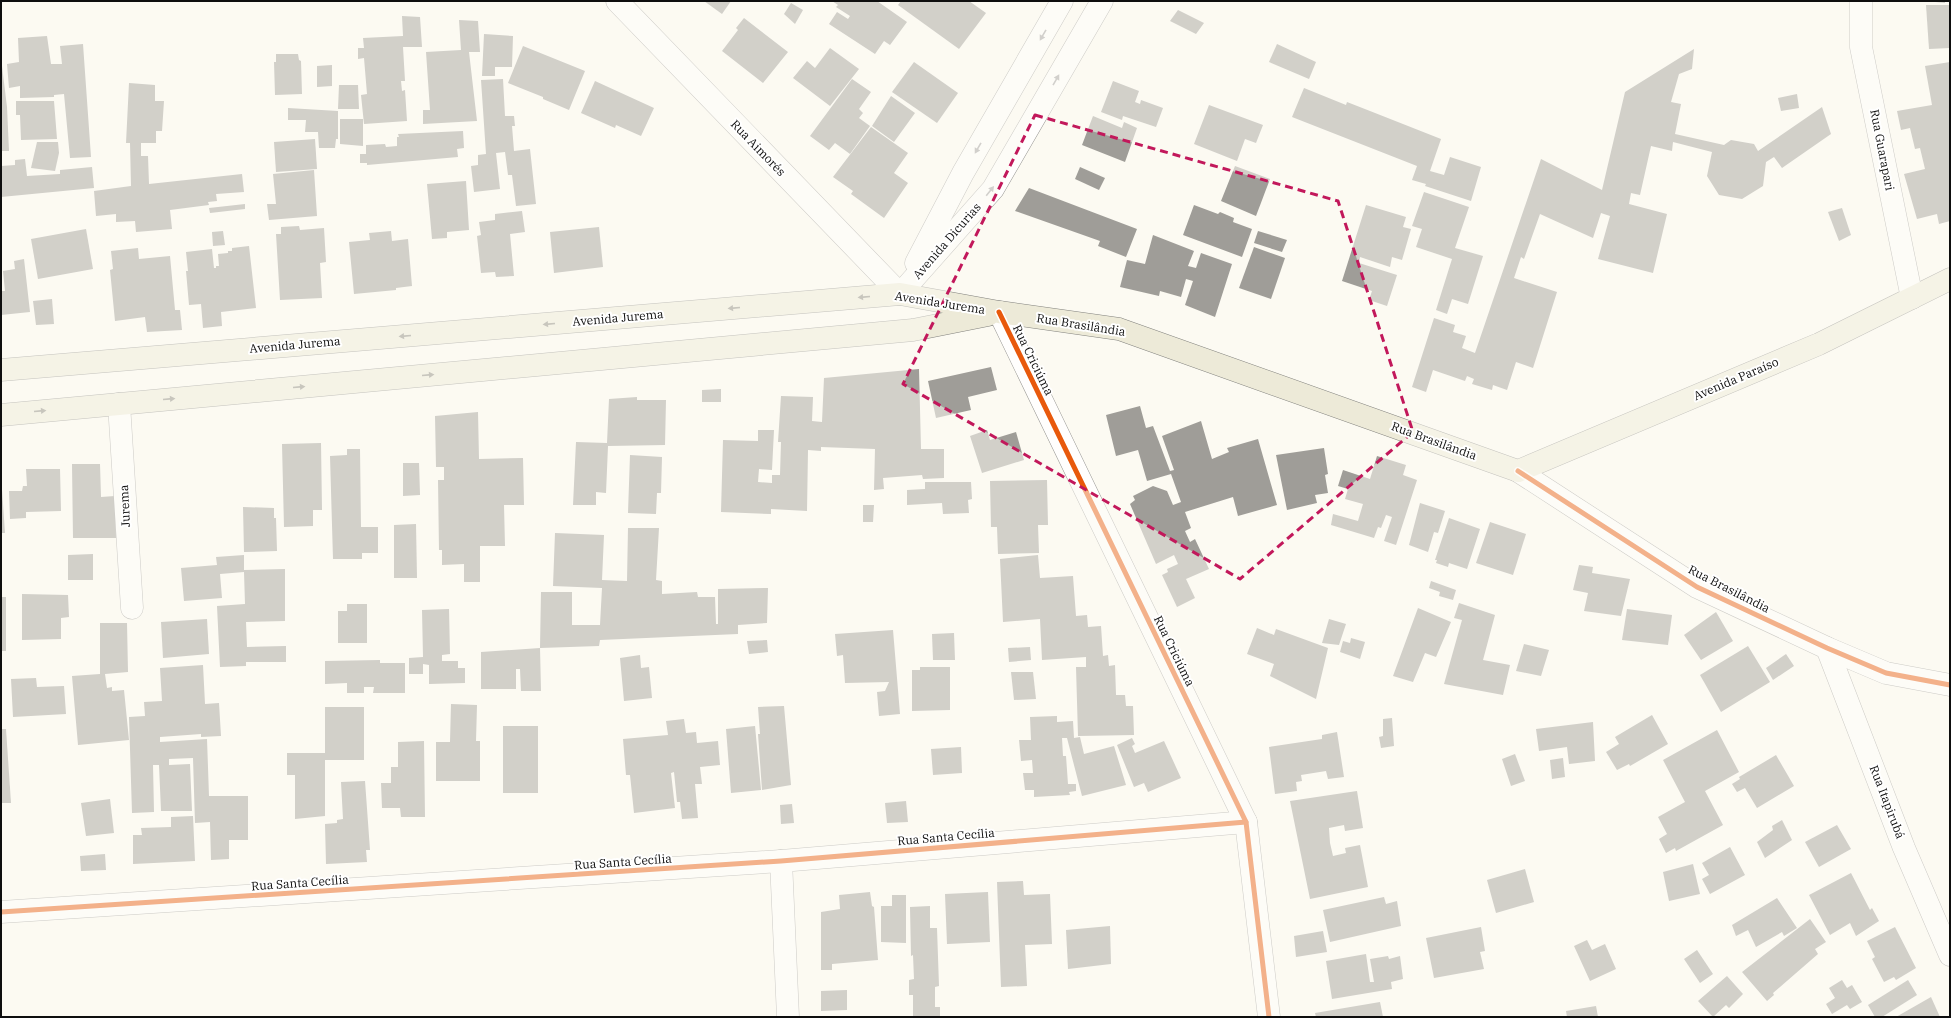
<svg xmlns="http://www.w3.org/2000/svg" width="1951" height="1018" font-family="'IBM Plex Serif',serif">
  <rect width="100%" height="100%" fill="#fcfaf2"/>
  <g fill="#9f9d98">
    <polygon points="704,1 731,1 722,14"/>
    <polygon points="832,1 877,1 907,22 890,45 884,41 875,54 829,24 837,12 848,19 850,16 836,7 838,5"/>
    <polygon points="901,1 969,1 986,13 959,49 898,5"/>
    <polygon points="1926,1 1945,1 1945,3"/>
    <polygon points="791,3 803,10 795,24 784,14"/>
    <polygon points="1926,5 1950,5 1950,48 1929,49"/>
    <polygon points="1178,10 1204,23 1196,34 1170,21"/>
    <polygon points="402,16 420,17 422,47 403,47 405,81 401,81 402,91 405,90 407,121 364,124 361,95 367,94 364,58 358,59 358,48 364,48 363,38 403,36"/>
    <polygon points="744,18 788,52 763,83 722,51 738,30 736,28"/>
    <polygon points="459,20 478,21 480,52 469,52 477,121 423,124 423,110 430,110 426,52 461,50"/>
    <polygon points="484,34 513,36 512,67 495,67 495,76 482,76"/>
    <polygon points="47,36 51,64 62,64 60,46 83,44 91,157 70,158 64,94 54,95 54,97 20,98 20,86 9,88 7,64 19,62 18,38"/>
    <polygon points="1277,44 1316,62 1309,79 1269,62"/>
    <polygon points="523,46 585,71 569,110 543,99 543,97 508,83"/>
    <polygon points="830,48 859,69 830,106 793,78 807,61 815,68"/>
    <polygon points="1694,49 1692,69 1679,74 1671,102 1681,104 1675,134 1724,145 1731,140 1754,144 1758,151 1822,107 1831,134 1782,168 1774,157 1766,162 1763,186 1742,199 1719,195 1707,176 1712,152 1673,142 1672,151 1651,146 1640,195 1631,193 1629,204 1667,214 1653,273 1598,259 1610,216 1601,213 1593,238 1540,214 1524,259 1521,257 1514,278 1557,292 1533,368 1516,362 1507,390 1493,385 1492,390 1472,384 1474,379 1467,376 1465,381 1433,370 1426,392 1412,387 1434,318 1455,325 1453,332 1466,336 1462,348 1475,353 1541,159 1602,190 1625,92"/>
    <polygon points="276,54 298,54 299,60 301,61 302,94 275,95 274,62 276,62"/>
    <polygon points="1,58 7,107 9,151 1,151"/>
    <polygon points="914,62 958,93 937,123 892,92"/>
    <polygon points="1950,62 1950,221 1939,224 1937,214 1917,219 1904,174 1925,169 1920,148 1915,149 1910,128 1901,130 1897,111 1932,105 1925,66"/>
    <polygon points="332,65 332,86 317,87 317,66"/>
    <polygon points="503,79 505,116 514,116 515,126 512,126 514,151 530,149 536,204 516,206 512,175 508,175 505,152 496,153 500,189 474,192 471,166 478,165 478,155 486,154 481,80"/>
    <polygon points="852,79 871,92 859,109 863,113 859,118 870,126 850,154 835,143 829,150 810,136"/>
    <polygon points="595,81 654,108 641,136 616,125 615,128 581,113"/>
    <polygon points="1113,81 1139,91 1135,102 1140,104 1141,100 1163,108 1156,127 1123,116 1122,120 1101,112"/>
    <polygon points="129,83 155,85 155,101 164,101 162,131 156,131 156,143 141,143 141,156 148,156 149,184 242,174 244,192 216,194 217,201 208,202 209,205 170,210 172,229 136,232 135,221 116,222 116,214 96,216 94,191 131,186 130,143 126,143"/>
    <polygon points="339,85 358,85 359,109 338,109"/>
    <polygon points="1304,88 1346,105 1347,102 1370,111 1441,139 1430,171 1444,175 1450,157 1481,167 1471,201 1425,186 1426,184 1412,180 1417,166 1292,117"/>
    <polygon points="1797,94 1799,108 1781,111 1778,98"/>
    <polygon points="891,96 915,113 894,142 872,126"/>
    <polygon points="16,101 54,101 57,139 21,140 20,115 16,115"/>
    <polygon points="1209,105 1263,125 1256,143 1245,139 1237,161 1194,144"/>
    <polygon points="288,108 338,111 338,139 336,139 335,148 319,148 318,132 305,132 306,120 288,120"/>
    <polygon points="1093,116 1122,128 1124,122 1137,128 1125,162 1082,145"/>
    <polygon points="340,119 363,119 363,146 340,144"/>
    <polygon points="871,127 908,153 894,173 908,183 884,218 851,194 853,191 833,177"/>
    <polygon points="463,131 464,148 457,149 458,157 367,165 367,163 360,163 360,154 366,154 366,145 385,144 386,147 397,146 397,137 399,137 398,134"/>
    <polygon points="315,139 317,169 276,172 274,142"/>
    <polygon points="37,142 58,142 59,153 55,171 31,168"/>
    <polygon points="25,159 27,176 60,174 60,170 92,167 94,188 1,197 1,166 15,165 15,160"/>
    <polygon points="1235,166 1270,179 1256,216 1221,201"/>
    <polygon points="1080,167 1105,178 1099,190 1075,179"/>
    <polygon points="314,170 317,216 269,220 267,204 276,204 273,174"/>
    <polygon points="466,181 469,230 447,232 447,238 432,239 427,184"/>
    <polygon points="1029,188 1137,229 1126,257 1098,246 1100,241 1015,211"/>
    <polygon points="1424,192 1469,207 1455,248 1483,256 1468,304 1452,299 1447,314 1436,310 1452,259 1416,247 1422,229 1412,226"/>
    <polygon points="245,204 245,209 210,213 209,208"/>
    <polygon points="1194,205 1218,214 1220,212 1234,218 1233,222 1252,229 1242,257 1183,235"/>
    <polygon points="1366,205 1406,217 1403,227 1411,229 1402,260 1392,257 1390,267 1360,257 1359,263 1397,275 1387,306 1369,300 1372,291 1342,281"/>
    <polygon points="1842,208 1851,235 1839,241 1828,212"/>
    <polygon points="522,211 525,232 510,234 514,276 496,277 495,272 481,273 477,236 481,235 479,222 495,220 495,214"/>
    <polygon points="299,226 300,230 324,228 326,262 320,263 322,298 280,300 276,234 281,234 281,227"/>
    <polygon points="599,227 603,267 554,273 550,232"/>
    <polygon points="86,229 93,269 38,279 31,239"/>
    <polygon points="223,231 225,245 213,246 212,232"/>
    <polygon points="391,231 392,241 408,239 412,286 396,288 396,290 354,294 349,242 370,240 369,233"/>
    <polygon points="1258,231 1287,240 1282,252 1254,243"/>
    <polygon points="1153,235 1194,251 1188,266 1196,268 1201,253 1232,264 1215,317 1185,305 1193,281 1186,279 1181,297 1160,291 1159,296 1120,287 1127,260 1145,264"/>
    <polygon points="249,246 256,308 221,312 222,326 203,328 201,304 189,305 186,271 188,271 186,252 212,249 214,268 216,268 216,266 219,266 218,254 228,253 228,251 232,251 232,248"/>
    <polygon points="1254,247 1285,258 1271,299 1239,288"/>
    <polygon points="138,248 139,259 170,256 175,310 180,310 182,330 147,332 145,317 115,321 110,270 113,269 111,251"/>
    <polygon points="24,259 30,312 1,315 1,291 5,291 3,271 15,269 14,261"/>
    <polygon points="52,299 54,324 36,325 33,301"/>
    <polygon points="991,367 997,390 968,397 971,410 936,418 928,381"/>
    <polygon points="919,369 921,449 944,449 944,478 923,479 922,475 883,478 884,489 874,490 875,449 821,447 821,451 808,450 807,511 771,509 771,514 721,512 723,440 758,441 758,430 774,430 772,470 759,469 758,482 772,483 772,475 780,475 781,442 778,442 781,396 813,397 812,421 822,422 824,378"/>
    <polygon points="721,389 721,402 702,402 702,390"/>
    <polygon points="637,397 637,400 666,400 665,445 608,446 606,493 596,492 596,505 573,505 576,442 607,443 609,399"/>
    <polygon points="1140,406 1146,428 1153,426 1170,471 1174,470 1162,436 1201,421 1212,459 1229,452 1227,448 1258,439 1277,505 1238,516 1233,497 1185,512 1191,528 1185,531 1190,542 1195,539 1209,569 1186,579 1195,598 1177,607 1162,575 1168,572 1167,569 1178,564 1174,555 1156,564 1130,504 1135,500 1133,496 1153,486 1167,491 1173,505 1181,502 1171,474 1147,481 1138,450 1116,456 1106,415"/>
    <polygon points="478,412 479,459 523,458 524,505 504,505 505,546 480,546 480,582 464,582 464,564 442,565 442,550 439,550 438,480 444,480 444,467 436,467 435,416"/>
    <polygon points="987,430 990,440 1016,432 1024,460 982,473 970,436"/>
    <polygon points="321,443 322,510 313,510 313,526 284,527 282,444"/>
    <polygon points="1324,448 1328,474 1325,475 1328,493 1315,495 1317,503 1287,510 1276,455"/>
    <polygon points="347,449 360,449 361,527 378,527 378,553 362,553 362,559 333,559 330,456 347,455"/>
    <polygon points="630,455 662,457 661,493 657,493 656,514 628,513"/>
    <polygon points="1377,456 1406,465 1403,475 1417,480 1396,545 1384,541 1392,517 1386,515 1381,528 1378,527 1374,538 1331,525 1333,514 1358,521 1363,504 1345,499 1348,489 1338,486 1343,470 1370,479"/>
    <polygon points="403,463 419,463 420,495 403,496"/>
    <polygon points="72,464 100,464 101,497 115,496 116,538 73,538"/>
    <polygon points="26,469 60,469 61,511 26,512 26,518 10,519 9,491 22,491 23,486 27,486"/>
    <polygon points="1,475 5,533 1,533"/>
    <polygon points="1047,480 1048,525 1038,525 1039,553 998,554 997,527 991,527 990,481"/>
    <polygon points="925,482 971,482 972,499 968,500 969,513 943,514 942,503 907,505 907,490 925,489"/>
    <polygon points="1420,503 1445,511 1438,533 1434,532 1428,552 1409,545"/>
    <polygon points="863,505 874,505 873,522 863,522"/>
    <polygon points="243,507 274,508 274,518 276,518 277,551 244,552"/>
    <polygon points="1449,518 1480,529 1467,569 1449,563 1448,567 1436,563 1437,560 1435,560"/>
    <polygon points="1490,522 1526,534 1513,575 1476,563"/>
    <polygon points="416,524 417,578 394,578 394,525"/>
    <polygon points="628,528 659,528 656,580 662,581 662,594 697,592 698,597 715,597 716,624 718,624 718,589 768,588 767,623 738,625 738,634 600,640 599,646 540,648 541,592 572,592 572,625 600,625 602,588 553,586 555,533 604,535 602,580 627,581"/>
    <polygon points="93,554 93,580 68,580 68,555"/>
    <polygon points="244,555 244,570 285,569 285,621 246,622 247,647 286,646 286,662 246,662 246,666 220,667 217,606 245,604 244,572 220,574 222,598 184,601 181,568 217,565 216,557"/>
    <polygon points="1038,555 1040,578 1073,576 1076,616 1087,615 1088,627 1101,626 1103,656 1108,655 1109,666 1115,665 1116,695 1125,695 1126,706 1133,706 1134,735 1078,736 1076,667 1086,667 1086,657 1042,660 1040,619 1003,622 1000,559"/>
    <polygon points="1579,565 1593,567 1592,573 1630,579 1621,616 1584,611 1588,593 1573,590"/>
    <polygon points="1431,581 1456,590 1453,600 1439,596 1440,592 1429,588"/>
    <polygon points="22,594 68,595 69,617 61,618 61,639 22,640"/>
    <rect x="1" y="597" width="5" height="54"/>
    <polygon points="1459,603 1495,615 1483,660 1510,665 1503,695 1444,684 1462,620 1454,618"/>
    <polygon points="347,604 367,604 367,643 338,643 338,611 347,611"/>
    <polygon points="1418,608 1451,622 1436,657 1425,653 1413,682 1393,676"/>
    <polygon points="449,609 450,654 442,655 442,661 458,661 458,668 465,668 465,683 429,684 429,665 423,664 423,674 409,674 409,658 423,657 422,610"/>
    <polygon points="1627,609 1672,615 1668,645 1622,640"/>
    <polygon points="1716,612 1733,641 1701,660 1684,635"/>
    <polygon points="207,619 209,654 163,658 161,622"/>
    <polygon points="1329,619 1346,624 1339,645 1322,643"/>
    <polygon points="100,623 127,623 128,672 105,674 107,688 112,687 112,691 124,690 129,740 78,745 72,676 100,674"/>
    <polygon points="1257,628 1274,635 1276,629 1328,648 1316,699 1270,676 1274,664 1247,654"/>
    <polygon points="893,630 900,714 879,716 877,692 885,691 889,682 845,683 843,655 837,656 835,634"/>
    <polygon points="954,633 955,660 933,660 932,634"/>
    <polygon points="1351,638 1365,642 1360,659 1340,652 1343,641 1350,643"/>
    <polygon points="767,640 768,652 749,654 747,641"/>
    <polygon points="1524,644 1549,650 1541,676 1516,671"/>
    <polygon points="1748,646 1770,682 1721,712 1700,675"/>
    <polygon points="1030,647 1031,660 1009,662 1008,648"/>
    <polygon points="540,648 541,691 521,691 520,669 516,669 516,689 481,689 481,652"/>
    <polygon points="1786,654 1794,666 1773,680 1766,668"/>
    <polygon points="640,655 641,668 649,667 652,698 624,701 620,658"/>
    <polygon points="380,660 380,663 405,663 405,693 373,693 374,687 364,687 364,693 347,693 347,683 325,684 325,661"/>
    <polygon points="203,665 205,704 219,703 221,736 201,737 201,734 160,737 160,742 207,739 209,796 248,796 248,840 229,840 229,859 211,860 210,822 195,823 193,758 169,759 169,765 190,764 192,811 161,811 159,765 153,765 154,812 132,813 129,717 145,716 144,702 162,701 160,668"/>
    <polygon points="920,667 950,667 950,710 912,711 912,670 920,670"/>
    <polygon points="1011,672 1033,672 1036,699 1014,700"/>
    <polygon points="36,678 37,687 64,686 66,714 13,717 11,679"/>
    <polygon points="451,704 477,705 476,741 480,741 480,781 436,781 436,742 450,742"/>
    <polygon points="784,706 791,785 762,790 758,734 760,734 758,707"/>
    <polygon points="325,707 364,707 364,760 325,760 325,816 295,819 295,775 287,775 287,753 325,753"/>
    <polygon points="1652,715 1668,744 1630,766 1629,764 1617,770 1606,752 1619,744 1615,737"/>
    <polygon points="1057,716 1057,722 1073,721 1074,738 1080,737 1084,754 1114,746 1126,785 1082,796 1067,738 1062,738 1063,756 1066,756 1068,784 1076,784 1076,791 1069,792 1070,795 1034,797 1034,790 1025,790 1023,773 1033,773 1032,760 1021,761 1019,740 1031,740 1030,717"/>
    <polygon points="1392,718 1394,746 1381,748 1379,737 1383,736 1383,719"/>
    <polygon points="684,719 686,733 696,732 697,743 718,741 720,765 700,767 702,784 695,784 698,818 682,819 680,802 677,802 674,772 671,773 675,808 634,813 630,775 626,775 623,739 668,735 666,721"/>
    <polygon points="1593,722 1595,761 1569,764 1567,747 1539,751 1536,729"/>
    <rect x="503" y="726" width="35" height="67"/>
    <polygon points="755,726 761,790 731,793 726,729"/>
    <polygon points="1,729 6,729 11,803 1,803"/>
    <polygon points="1717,730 1739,772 1705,791 1723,825 1676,851 1675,848 1666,853 1659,839 1667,834 1658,817 1685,802 1663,760"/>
    <polygon points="1337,732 1344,777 1328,779 1326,771 1301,775 1302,781 1296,782 1297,791 1275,794 1269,747 1322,739 1322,735"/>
    <polygon points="1132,738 1135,744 1132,746 1135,753 1164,741 1181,778 1148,792 1144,783 1134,787 1117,745"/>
    <polygon points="424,741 425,817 401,817 400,808 382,808 381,783 391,783 391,767 398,767 398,742"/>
    <polygon points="961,747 962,773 933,775 931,749"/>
    <polygon points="1515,754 1525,781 1511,786 1502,759"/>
    <polygon points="1776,755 1794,786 1757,808 1745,788 1737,792 1732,784 1740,779 1739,777"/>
    <polygon points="1563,758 1565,777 1552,779 1550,760"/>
    <polygon points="365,781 370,850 366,850 367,862 326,864 325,824 337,823 337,820 343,819 341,782"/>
    <polygon points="1357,791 1363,828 1345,831 1344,825 1329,828 1330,843 1333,856 1346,853 1345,848 1360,845 1368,887 1310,899 1290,801"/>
    <polygon points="110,799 114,833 86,836 81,803"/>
    <polygon points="906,801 908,822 887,823 885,803"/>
    <polygon points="792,804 794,823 781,824 780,805"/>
    <polygon points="193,816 195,861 133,864 133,835 142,835 141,828 171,827 171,817"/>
    <polygon points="1782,820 1792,840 1765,858 1757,842 1773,830 1772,826"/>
    <polygon points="1837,825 1851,849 1819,867 1805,842"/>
    <polygon points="1730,847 1745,875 1710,894 1702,879 1709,875 1702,863"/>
    <polygon points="105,854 106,870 81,871 80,856"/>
    <polygon points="1693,864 1700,894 1669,901 1663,872"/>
    <polygon points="1525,869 1534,902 1496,913 1487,880"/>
    <polygon points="1851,873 1870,910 1872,908 1879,921 1856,936 1850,923 1830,935 1809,895"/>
    <polygon points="1023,881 1024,895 1050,894 1052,944 1025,945 1027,986 1001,987 997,882"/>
    <polygon points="870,892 872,906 874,907 878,960 832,964 832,970 821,970 821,912 840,909 839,895"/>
    <polygon points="988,892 990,942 947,944 945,894"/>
    <polygon points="892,895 906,895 906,943 881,942 881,906 892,906"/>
    <polygon points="1384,897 1386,904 1397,901 1401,926 1330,942 1323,910"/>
    <polygon points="1777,898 1797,928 1784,936 1782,932 1756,947 1748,930 1736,936 1732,925"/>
    <polygon points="930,906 930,928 937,928 939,986 935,987 935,1007 940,1007 940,1017 913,1017 913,995 909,995 909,980 914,979 913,955 911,956 910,907"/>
    <polygon points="1810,919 1826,942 1815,949 1818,954 1773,993 1774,995 1767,1001 1742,972"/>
    <polygon points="1110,926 1111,964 1068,969 1066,930"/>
    <polygon points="1481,927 1485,951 1480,952 1484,969 1434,978 1426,938"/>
    <polygon points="1895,927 1916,968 1896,980 1894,977 1884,982 1872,959 1875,957 1867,941"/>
    <polygon points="1323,931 1327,952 1296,957 1294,936"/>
    <polygon points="1587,940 1592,950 1605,944 1616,969 1590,981 1574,946"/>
    <polygon points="1697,950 1713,974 1700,983 1684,959"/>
    <polygon points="1366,954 1370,982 1374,982 1370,959 1388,956 1389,959 1400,956 1403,979 1391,982 1392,989 1332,999 1326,961"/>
    <polygon points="1727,976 1743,994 1729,1008 1726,1005 1713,1017 1698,1001"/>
    <polygon points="1842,980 1847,988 1852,985 1862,1002 1850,1009 1847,1005 1832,1014 1826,1004 1835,998 1829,988"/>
    <polygon points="1908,980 1917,995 1882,1017 1875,1017 1868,1005"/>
    <polygon points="847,990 847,1010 821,1011 821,991"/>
    <polygon points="1931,997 1940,1017 1896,1017"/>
    <polygon points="1380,1002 1383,1017 1316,1017 1315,1013"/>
    <polygon points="1596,1006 1598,1017 1567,1017 1566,1011"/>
  </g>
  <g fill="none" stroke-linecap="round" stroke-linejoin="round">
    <defs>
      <g id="minor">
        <polyline points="617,1 900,294"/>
        <polyline points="1861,1 1861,47 1912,298"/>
        <polyline points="916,263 963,173 1062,1"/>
        <polyline points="900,294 993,189 1102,1"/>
        <polyline points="999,312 1246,822 1269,1017"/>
        <polyline points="119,404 132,608"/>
        <polyline points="1518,471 1697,587 1827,648 1886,673 1950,685"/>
        <polyline points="1827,648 1904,848 1950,955"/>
        <polyline points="781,861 788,1017"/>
        <polyline points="1,912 781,861 1246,822"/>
      </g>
      <g id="major">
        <polyline points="1,370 900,294 999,312 1119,329 1518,471 1819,344 1950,279"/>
        <polyline points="1,415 913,330 988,315"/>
      </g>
    </defs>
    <use href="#minor" stroke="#959491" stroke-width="23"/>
    <use href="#major" stroke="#82827e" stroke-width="23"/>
    <use href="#minor" stroke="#fffefd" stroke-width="22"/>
    <use href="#major" stroke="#edead8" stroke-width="22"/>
    <defs>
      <g id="cycleway">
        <polyline points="999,312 1246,822 1269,1017"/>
        <polyline points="1518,471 1697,587 1827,648 1886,673 1950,685"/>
        <polyline points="1,912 781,861 1246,822"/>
      </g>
    </defs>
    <use href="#cycleway" stroke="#fff" stroke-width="8"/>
    <use href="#cycleway" stroke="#e8590c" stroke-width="5"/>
  </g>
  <defs><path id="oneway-solid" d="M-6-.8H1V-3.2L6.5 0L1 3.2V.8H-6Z"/></defs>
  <g fill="#9f9e9d">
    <use href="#oneway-solid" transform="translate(1043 35) rotate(120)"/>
    <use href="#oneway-solid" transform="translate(1056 80) rotate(-60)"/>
    <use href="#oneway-solid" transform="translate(978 148) rotate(120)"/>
    <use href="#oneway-solid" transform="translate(990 191) rotate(-51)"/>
  </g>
  <g fill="#89877d">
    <use href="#oneway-solid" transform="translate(864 297) rotate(175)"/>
    <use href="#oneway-solid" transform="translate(734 308) rotate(175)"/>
    <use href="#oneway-solid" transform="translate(549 324) rotate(175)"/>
    <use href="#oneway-solid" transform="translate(405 336) rotate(175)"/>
    <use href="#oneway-solid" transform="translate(428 375) rotate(-5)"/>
    <use href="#oneway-solid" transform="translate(299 387) rotate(-5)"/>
    <use href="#oneway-solid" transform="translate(169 399) rotate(-5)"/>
    <use href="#oneway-solid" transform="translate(40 411) rotate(-5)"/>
  </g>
  <path d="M0 0H1951V1018H0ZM 1035,115 L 1338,201 L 1413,432 L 1240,579 L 903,384 Z" fill="#fcfaf2" fill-opacity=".55" fill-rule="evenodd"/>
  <path fill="none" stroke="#c2185b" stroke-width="3" stroke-dasharray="8 5" stroke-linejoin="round" d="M 1035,115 L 1338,201 L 1413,432 L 1240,579 L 903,384 Z"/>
  <g text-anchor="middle" stroke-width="4" stroke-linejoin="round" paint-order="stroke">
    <g font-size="12" fill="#0e0e0e" stroke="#fff">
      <text transform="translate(758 148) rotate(46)" y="4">Rua Aimorés</text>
      <text transform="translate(1882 150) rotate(79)" y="4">Rua Guarapari</text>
      <text transform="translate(947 241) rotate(-49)" y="4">Avenida Dicurias</text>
      <text transform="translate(940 303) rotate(9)" y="4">Avenida Jurema</text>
      <text transform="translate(618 318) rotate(-5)" y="4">Avenida Jurema</text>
      <text transform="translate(1081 325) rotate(9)" y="4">Rua Brasilândia</text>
      <text transform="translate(295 345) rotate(-5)" y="4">Avenida Jurema</text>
      <text transform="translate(1033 360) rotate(64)" y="4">Rua Criciúma</text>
      <text transform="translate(1736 379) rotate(-23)" y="4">Avenida Paraíso</text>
      <text transform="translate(1434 441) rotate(20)" y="4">Rua Brasilândia</text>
      <text transform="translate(125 506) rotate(-93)" y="4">Jurema</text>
      <text transform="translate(1729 589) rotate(27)" y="4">Rua Brasilândia</text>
      <text transform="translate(1174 651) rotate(64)" y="4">Rua Criciúma</text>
      <text transform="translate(1887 802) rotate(69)" y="4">Rua Itapirubá</text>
      <text transform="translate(946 837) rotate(-5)" y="4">Rua Santa Cecília</text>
      <text transform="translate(623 862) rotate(-4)" y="4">Rua Santa Cecília</text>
      <text transform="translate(300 883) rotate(-4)" y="4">Rua Santa Cecília</text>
    </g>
  </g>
  <rect width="1951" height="1018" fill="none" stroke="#0e0e0e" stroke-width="4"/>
</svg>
